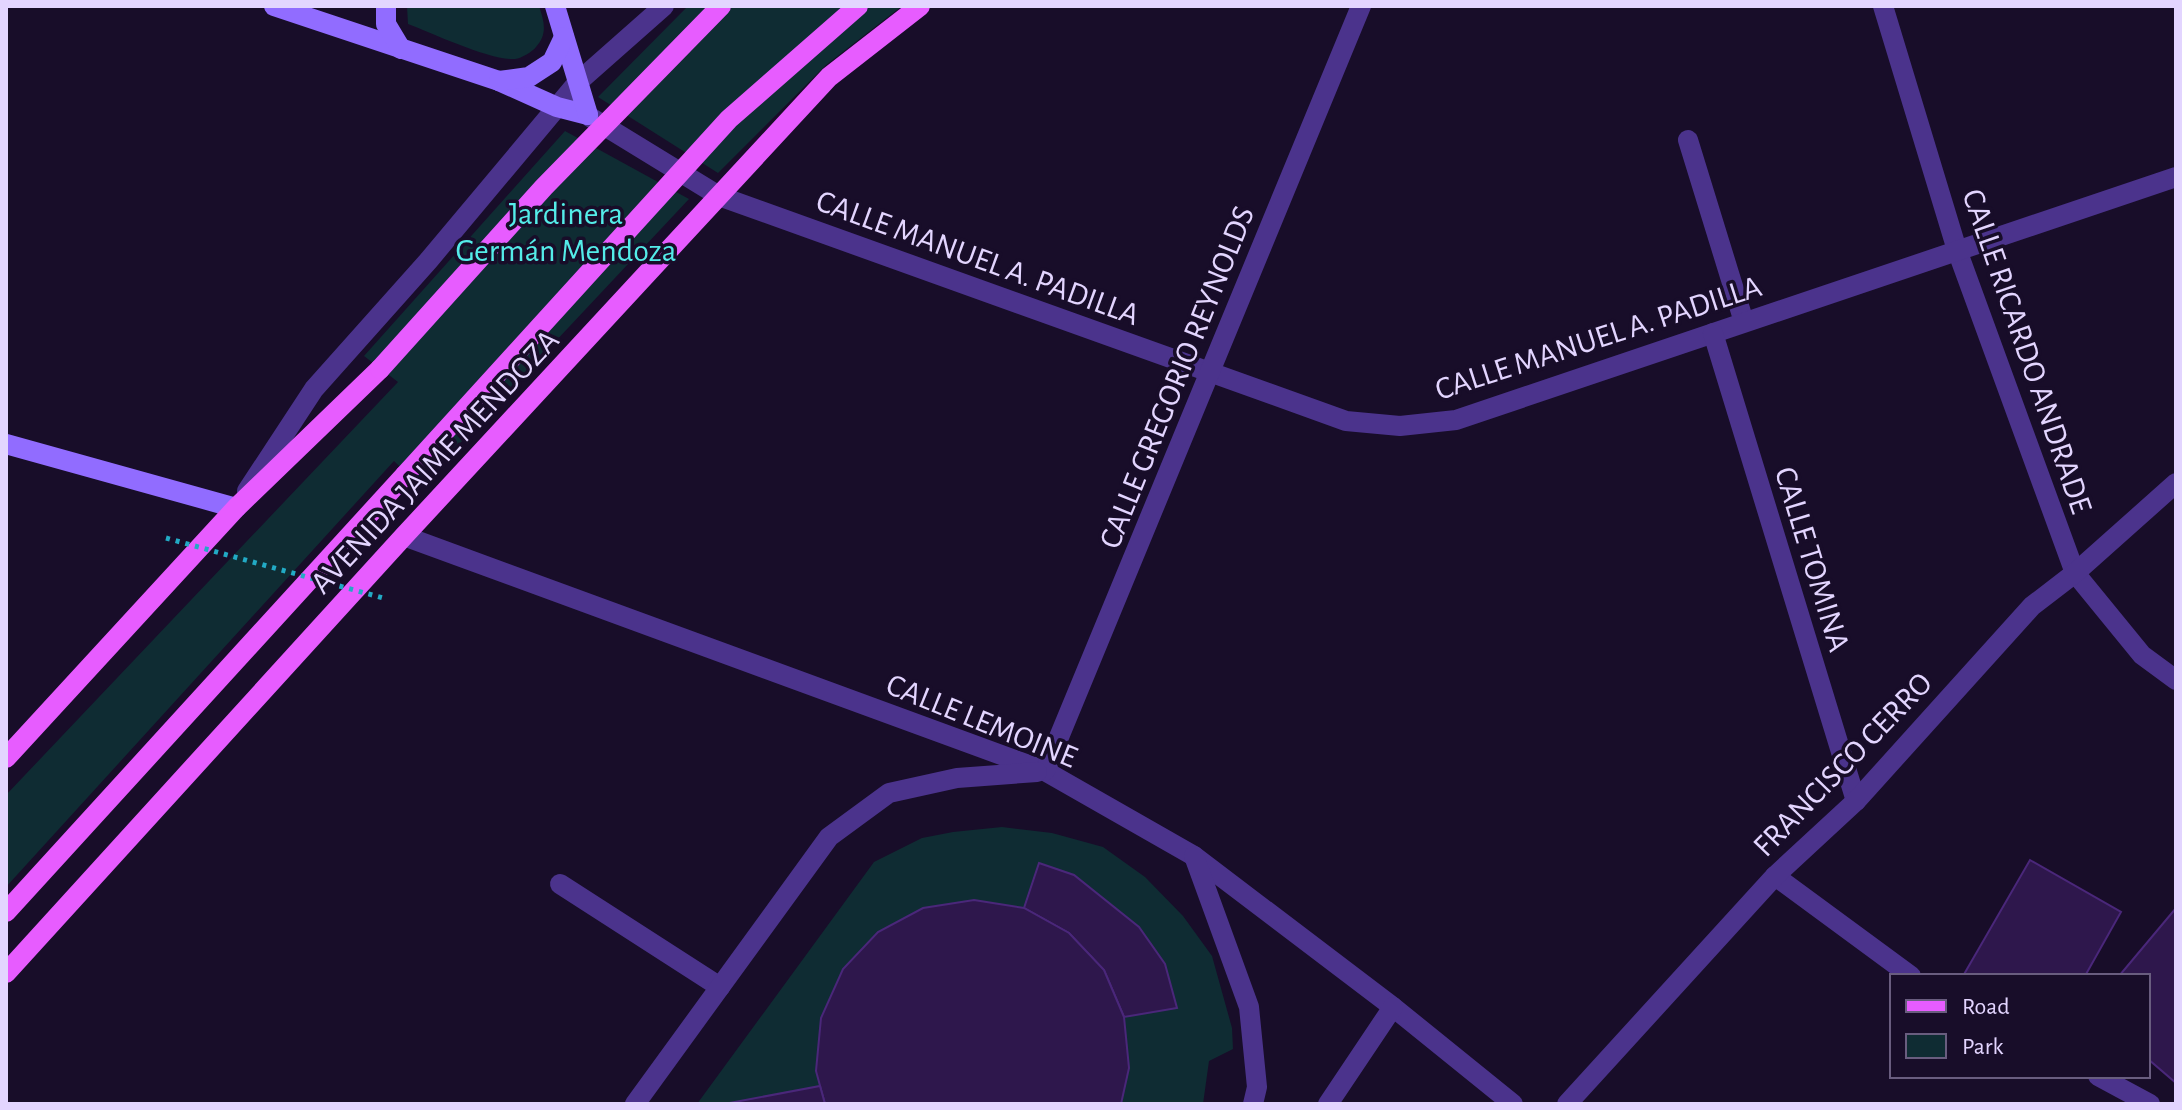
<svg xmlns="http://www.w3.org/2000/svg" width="2182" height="1110" font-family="'Alegreya Sans',sans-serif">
  <rect width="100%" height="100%" fill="#180d29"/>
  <g fill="#0f2c33">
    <path d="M 407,6 L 539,6 C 544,21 548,34 536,47 C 532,52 522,58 515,59 C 491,61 432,33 408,24 Z"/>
    <polygon points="688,6 902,6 826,65 718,173 598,97"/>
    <polygon points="565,131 689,199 420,486 394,461 6,887 6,795 398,382 364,356"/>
    <polygon points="1002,827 1052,833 1103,847 1145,877 1183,916 1212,956 1232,1028 1233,1049 1209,1061 1203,1104 697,1104 874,862 922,838 953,832"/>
  </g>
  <g fill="#2e174c" stroke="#4a277a" stroke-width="2">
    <polygon points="2030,860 2121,912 2085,976 1963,976"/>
    <polygon points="1039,863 1074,875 1139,927 1165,964 1177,1008 1124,1017 1104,970 1069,933 1024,908"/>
    <polygon points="974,900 1024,908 1069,933 1104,970 1124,1017 1129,1068 1121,1104 825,1104 816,1071 821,1018 843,969 878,932 923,908"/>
    <polygon points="2176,908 2176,1083 2148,1059 2148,976 2119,976"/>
    <polygon points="820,1086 825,1104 724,1104"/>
  </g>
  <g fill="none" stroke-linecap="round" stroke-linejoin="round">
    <polyline stroke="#4b338c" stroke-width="20" points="1688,140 1744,322"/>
    <g stroke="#4b338c" stroke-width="20">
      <polyline points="1883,6 1957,250 2075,573 2142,655 2176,680"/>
      <polyline points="590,117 719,196 1346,421 1400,426 1456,420 2176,177"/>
      <polyline points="1713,333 1856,801"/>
      <polyline points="247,491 314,389 429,260 578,82 664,6"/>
      <polyline points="404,536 1045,771 1194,856 1393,1007 1513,1104"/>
      <polyline points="1045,771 1361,6"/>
      <polyline points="1194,856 1249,1007 1257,1087 1253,1104"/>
      <polyline points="1775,876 1911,976"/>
      <polyline points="560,884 720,987"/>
      <polyline points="2098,1076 2150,1104"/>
      <polyline points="635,1104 829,837 889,793 957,778 1037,772"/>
      <polyline points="1328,1104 1393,1007"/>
      <polyline points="1567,1104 1775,876 1856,801 2032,606 2075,573 2176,483"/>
    </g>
    <g stroke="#916cff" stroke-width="20">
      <polyline points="274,6 499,81 557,107 588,115"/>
      <polyline points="386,6 386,24 401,49"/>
      <polyline points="555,6 588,115"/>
      <polyline points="499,81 529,77 552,62 564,37"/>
      <polyline points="6,444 236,508"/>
    </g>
    <g stroke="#e75cff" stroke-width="20">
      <polyline points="6,758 236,508 380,369"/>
      <polyline points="6,912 405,475"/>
      <polyline points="6,973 404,536 829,77 920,6"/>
    </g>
    <polyline stroke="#22aac5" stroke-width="5" stroke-dasharray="4 6" stroke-linecap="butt" points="166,538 383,598"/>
    <g stroke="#e75cff" stroke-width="20">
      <polyline points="380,369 544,187 721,6"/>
      <polyline points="405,475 729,119 858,6"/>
    </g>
  </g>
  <g text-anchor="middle" stroke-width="7" stroke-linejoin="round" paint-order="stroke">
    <g font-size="32" fill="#54ece9" stroke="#180d29">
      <text x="566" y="224">Jardinera<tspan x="566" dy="37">Germán Mendoza</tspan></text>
    </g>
    <g font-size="32" fill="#e3d5ff" stroke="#180d29">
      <text transform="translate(978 257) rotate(20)" y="11">CALLE MANUEL A. PADILLA</text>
      <text transform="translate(1598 337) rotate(-18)" y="11">CALLE MANUEL A. PADILLA</text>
      <text transform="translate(2028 351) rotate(71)" y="11">CALLE RICARDO ANDRADE</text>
      <text transform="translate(1176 377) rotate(-68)" y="11">CALLE GREGORIO REYNOLDS</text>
      <text transform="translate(434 461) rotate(-47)" y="11">AVENIDA JAIME MENDOZA</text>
      <text transform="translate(1813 559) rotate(73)" y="11">CALLE TOMINA</text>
      <text transform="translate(982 720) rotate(22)" y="11">CALLE LEMOINE</text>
      <text transform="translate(1842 764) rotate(-46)" y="11">FRANCISCO CERRO</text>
    </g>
  </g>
  <rect width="2182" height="1110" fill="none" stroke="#e3d5ff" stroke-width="16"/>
  <rect x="1890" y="974" width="260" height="104" fill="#180d29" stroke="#695d7f" stroke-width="2"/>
  <rect x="1906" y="1000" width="40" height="12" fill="#e75cff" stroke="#695d7f" stroke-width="2"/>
  <text x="1962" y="1014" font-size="24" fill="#e3d5ff">Road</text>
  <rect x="1906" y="1034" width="40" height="24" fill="#0f2c33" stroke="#695d7f" stroke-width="2"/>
  <text x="1962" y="1054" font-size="24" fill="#e3d5ff">Park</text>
</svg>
